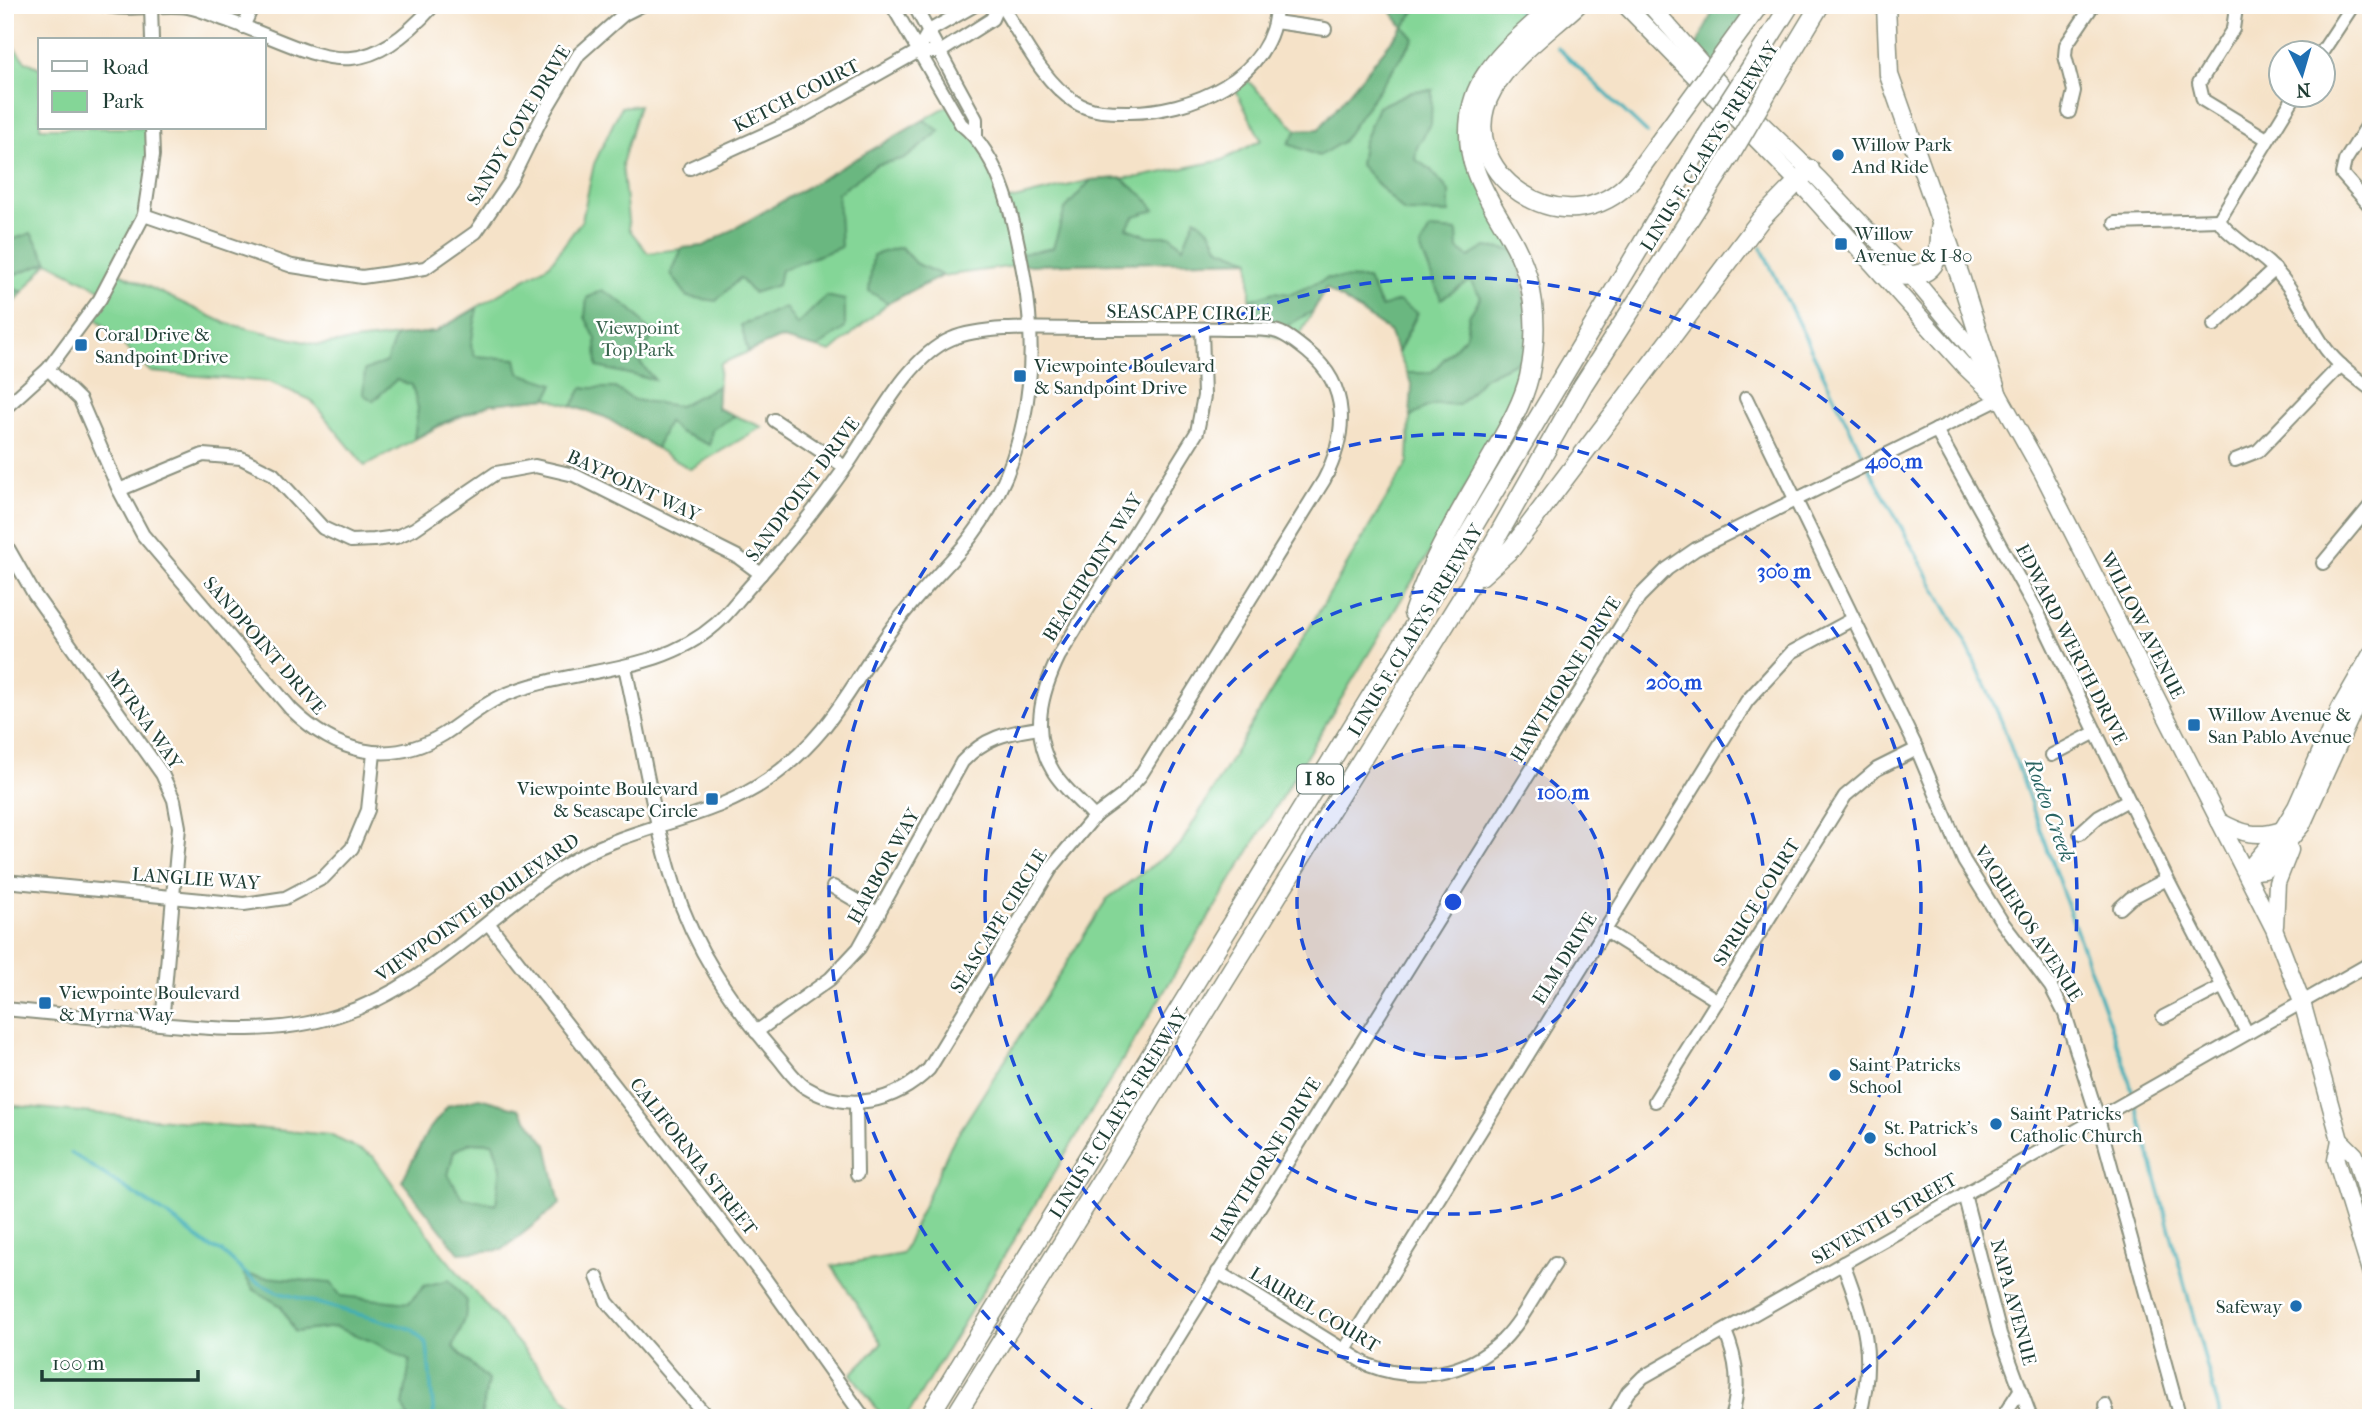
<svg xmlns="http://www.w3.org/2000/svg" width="2376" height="1423" font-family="'IM FELL French Canon',serif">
  <rect width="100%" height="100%" fill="#fff"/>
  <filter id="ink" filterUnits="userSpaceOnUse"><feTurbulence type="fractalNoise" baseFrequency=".0143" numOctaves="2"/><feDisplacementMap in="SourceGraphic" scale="14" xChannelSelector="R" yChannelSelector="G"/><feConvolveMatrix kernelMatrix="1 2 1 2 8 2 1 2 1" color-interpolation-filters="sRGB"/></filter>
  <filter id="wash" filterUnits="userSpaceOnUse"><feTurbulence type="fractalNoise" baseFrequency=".00686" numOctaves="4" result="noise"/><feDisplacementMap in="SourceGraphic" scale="28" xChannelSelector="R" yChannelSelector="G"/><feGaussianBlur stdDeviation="1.57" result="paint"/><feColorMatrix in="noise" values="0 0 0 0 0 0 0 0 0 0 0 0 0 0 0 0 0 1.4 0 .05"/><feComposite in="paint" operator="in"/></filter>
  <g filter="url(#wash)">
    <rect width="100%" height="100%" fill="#f5e2c8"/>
    <g fill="#84d697" stroke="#528a66" stroke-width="2" fill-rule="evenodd">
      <path d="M 1414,5 L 1513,5 L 1525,16 L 1538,21 L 1468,132 L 1518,251 L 1469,316 L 1466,336 L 1431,373 L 1407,373 L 1398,353 L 1417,315 L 1389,331 L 1326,288 L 1296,342 L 1250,330 L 1250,260 L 1022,265 L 942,276 L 888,303 L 831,352 L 780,338 L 720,364 L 717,408 L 762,427 L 690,469 L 605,417 L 547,398 L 491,404 L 445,423 L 365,466 L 311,400 L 270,382 L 151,372 L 91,313 L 104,291 L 48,262 L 23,292 L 5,286 L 5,278 L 47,262 L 5,242 L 5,36 L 25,61 L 40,68 L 40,128 L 152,128 L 144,215 L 115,271 L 225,323 L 318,345 L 435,332 L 550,264 L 582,220 L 594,164 L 621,107 L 639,105 L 622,164 L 629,229 L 648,253 L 704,246 L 785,202 L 949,105 L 976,136 L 1006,201 L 1091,180 L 1140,177 L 1223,160 L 1261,140 L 1231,81 L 1242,75 L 1297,130 L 1319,129 L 1347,134 L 1414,39 L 1403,27 L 1416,9 ZM 1432,90 L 1366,137 L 1378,107 L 1412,91 Z"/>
      <path d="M 1522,359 L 1511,404 L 1433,547 L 906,1418 L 884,1418 L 851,1374 L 882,1343 L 832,1266 L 902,1254 L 951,1145 L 1107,899 L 1180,845 L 1408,462 L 1410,418 C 1427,404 1437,402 1459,405 L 1483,378 Z"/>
      <polygon points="5,1105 330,1135 373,1156 443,1255 582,1418 481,1418 488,1380 453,1347 465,1319 424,1286 409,1303 253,1289 281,1306 295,1332 335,1327 375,1342 411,1361 404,1406 408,1418 5,1418"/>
      <polygon points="471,1142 493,1143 501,1167 497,1204 462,1198 448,1175 454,1151"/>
    </g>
    <g fill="#6bb780" stroke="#457a5a" stroke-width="2" fill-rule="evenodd">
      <polygon points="1386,5 1414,5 1416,8 1404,27 1414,38 1342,142 1319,156 1288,144 1297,130 1319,129 1403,27"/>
      <polygon points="1716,5 1759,5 1711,73 1693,53"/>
      <polygon points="1432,90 1431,124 1417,147 1415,159 1431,170 1449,191 1449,213 1404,212 1360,165 1363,143 1378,107 1412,91"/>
      <polygon points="924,120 940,131 906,158 876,165 838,193 841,247 781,270 778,285 753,293 740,278 716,301 688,297 671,274 682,248 704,246"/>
      <polygon points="1121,178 1145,197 1155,210 1134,216 1127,228 1148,236 1171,236 1183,247 1195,218 1210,230 1219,248 1250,260 1022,265 1021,254 1053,248 1065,209 1091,180"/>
      <path d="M 1430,229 L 1457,231 L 1458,249 L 1469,257 L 1486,247 L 1518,251 L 1533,354 L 1483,378 L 1459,405 C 1437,402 1427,404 1410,418 L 1412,386 L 1407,373 L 1431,373 L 1466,336 L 1469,316 L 1481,297 L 1470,281 L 1441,299 L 1420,247 Z"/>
      <polygon points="31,233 48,262 5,278 5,238 6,242"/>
      <polygon points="901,247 915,263 942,275 888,303 869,291 873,255"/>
      <polygon points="1328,278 1368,279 1381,307 1399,301 1417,313 1398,353 1389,331 1326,288 1313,311 1277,331 1250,330 1250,300 1274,292 1291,294"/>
      <polygon points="5,286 23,292 5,313"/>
      <path d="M 602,290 C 625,303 640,313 652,338 L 638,360 L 655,380 L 597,367 L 596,339 L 585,317 L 587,298 Z"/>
      <polygon points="826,296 845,300 845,328 817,348 780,338 748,352 741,325 785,307 797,325"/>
      <polygon points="477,308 471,346 475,356 516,359 519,373 554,384 547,398 491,404 445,422 414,439 418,408 412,385 396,380 373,401 363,394 365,370 386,362 396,336 435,332"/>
      <polygon points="718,386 717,408 735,416 712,429 710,445 679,432 668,422 656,448 605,417 572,406 582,388 615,388 634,400 679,406"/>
      <path d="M 479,1098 L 519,1109 L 547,1145 L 560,1204 L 502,1250 L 459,1253 L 402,1181 L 427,1132 L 448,1106 ZM 471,1142 L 493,1143 L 501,1167 L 496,1204 L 462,1198 L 448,1175 L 454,1151 Z"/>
      <polygon points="244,1275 331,1283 341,1296 409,1303 424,1286 449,1280 467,1301 465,1319 453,1347 488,1380 481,1418 408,1418 403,1406 410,1361 374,1342 335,1327 295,1332 281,1306 253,1289"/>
    </g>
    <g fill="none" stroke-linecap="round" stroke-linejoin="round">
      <g stroke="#3daeb7" stroke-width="3.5">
        <polyline points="1513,5 1525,16"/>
        <polyline points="1557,47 1647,133"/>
        <polyline points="1761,247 1873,476 1969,650 2001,720 2126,1069 2221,1418"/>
        <polyline points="71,1153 170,1217 209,1247 221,1251 253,1280 277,1292 412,1329 427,1345 434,1418"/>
      </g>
    </g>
  </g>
  <g filter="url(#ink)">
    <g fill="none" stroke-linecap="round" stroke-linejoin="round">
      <defs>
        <g id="minor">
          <path d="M 102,5 C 130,12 160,3 188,7 C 201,9 216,17 229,21 C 321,54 356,92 434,5"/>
          <polyline points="151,5 152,40"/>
          <polyline points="914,5 976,119 976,136"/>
          <polyline points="975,5 929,31 917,52 940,52 992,19 998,5"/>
          <path d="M 1001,5 C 1022,37 1042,81 1075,102 C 1090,112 1110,112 1127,112 C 1189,113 1275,78 1276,5"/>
          <polyline points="2232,5 2236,8 2233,29 2199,83 2203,100 2267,139"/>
          <polyline points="1275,22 1325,29"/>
          <polyline points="243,27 253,5"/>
          <polyline points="2322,52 2353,5"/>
          <path d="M 2296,94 L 2219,220 C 2226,234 2255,251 2268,263 C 2295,287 2305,320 2326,349 C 2338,365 2355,377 2371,389"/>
          <polyline points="2069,112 2074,91 2065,56 2066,45 2093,5"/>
          <polyline points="2371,120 2345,161 2342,174 2371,207"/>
          <polyline points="690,168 800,118 917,52"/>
          <polyline points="144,215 292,266 362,277 425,268 476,232 510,182 545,111 579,54 624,14 642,5"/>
          <polyline points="2115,223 2219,220"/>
          <polyline points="2214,325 2275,269"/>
          <path d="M 48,369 L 80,400 L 119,490 L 143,535 L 291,709 C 335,752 388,768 444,734 C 463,722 479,707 500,697 C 571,665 655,678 716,624 C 729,613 740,597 752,584 C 785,547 816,509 845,468 C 873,429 906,358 951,339 C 987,323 1064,330 1105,329 C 1146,329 1186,328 1227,329 C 1242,329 1260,328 1274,331 C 1286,333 1299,345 1308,352 C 1351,387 1347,435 1324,480 L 1140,776 L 1122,796 L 1094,817 L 1052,867 L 929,1069 C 895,1103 847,1113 805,1087 C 794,1080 785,1065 776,1055 C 732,1004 694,949 674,884 C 652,814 641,738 625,667"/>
          <polyline points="1746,398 1917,749 1964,861 2002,922 2051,987 2065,1014 2098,1118 2180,1418"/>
          <polyline points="5,408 48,369 100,299 144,215 153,155 152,128"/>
          <polyline points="774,420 845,467"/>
          <polyline points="1936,430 2039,615 2167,879 2247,1033"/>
          <polyline points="2235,460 2258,451 2341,365"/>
          <polyline points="119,490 203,455 241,458 273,474 323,528 351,541 374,540 396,537 414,529 496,473 535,466 574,475 738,557 761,574"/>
          <polyline points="5,543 34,594 162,774 174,800 179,827 162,1024"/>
          <polyline points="2323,563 2371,505"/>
          <polyline points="2052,755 2096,732"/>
          <path d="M 1094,817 C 1081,802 1063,788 1053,771 C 1030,733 1041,693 1059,656 L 1197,432 L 1204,396 L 1202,329"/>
          <polyline points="2080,833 2099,816 2128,800"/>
          <polyline points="5,881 244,904 285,898 323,878 352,848 368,810 374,753"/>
          <polyline points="833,887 879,914"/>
          <polyline points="2120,908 2131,898 2167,879"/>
          <polyline points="488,923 763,1276 864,1418"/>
          <polyline points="1604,930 1718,1001"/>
          <path d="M 5,1009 C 53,1014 101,1018 149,1023 C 213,1029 275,1036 339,1015 C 427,987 488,914 564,866 C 627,825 708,822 769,779 C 831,735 848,689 890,631 C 911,601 939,575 963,547 C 1027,469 1041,372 1024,276 C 1015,226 1003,157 961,124 L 892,5"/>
          <polyline points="2163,1017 2221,987"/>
          <path d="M 756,1032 L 830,979 L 859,948 L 962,762 C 985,737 1006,733 1039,728"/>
          <polyline points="1655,1101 1845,796 1877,769 1917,749"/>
          <polyline points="856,1104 857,1174"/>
          <polyline points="1964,1194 2000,1334 2031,1418"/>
          <path d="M 1843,1263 C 1865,1320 1876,1357 1859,1418"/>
          <path d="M 1218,1272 L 1368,1365 C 1415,1383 1465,1376 1503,1340 C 1523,1320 1538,1288 1555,1264"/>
          <polyline points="597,1277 607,1302 708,1418"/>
          <path d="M 1725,1331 C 1737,1360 1741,1387 1731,1418"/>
          <polyline points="1344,1351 1747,701 1792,652 1853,619"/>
          <polyline points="2105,1405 2109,1418"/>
          <polyline points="1128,1418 1639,597 1667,569 1696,549 1999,399"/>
          <polyline points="1613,1418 1628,1392 1643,1377 2371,963"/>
          <polyline points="2002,1418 2019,1392"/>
        </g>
        <g id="major">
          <polyline points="1625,5 1808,192 1965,367 1989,390"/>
          <polyline points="1650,5 1719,83 1818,178 1913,278 1976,354 2042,472 2274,929 2302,1002 2340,1140 2355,1155 2371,1212"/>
          <path d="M 2219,821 C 2242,834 2257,838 2282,830"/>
          <polyline points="2246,872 2282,830 2296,807 2340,708 2371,654"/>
          <polyline points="2246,872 2265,870 2302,825 2370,674"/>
          <polyline points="2275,926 2277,883 2290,850"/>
          <polyline points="2340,1140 2336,1160 2371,1274"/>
        </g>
        <g id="highway">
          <path d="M 1577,5 C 1549,31 1512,56 1493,89 C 1446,170 1567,255 1633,178"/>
          <polyline points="1886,5 1889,75 1960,276 1999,399"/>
          <polyline points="1741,30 1759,5"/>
          <polyline points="1751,67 1790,5"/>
          <polyline points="1770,88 1820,5"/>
          <path d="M 1883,274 C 1924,279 1941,275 1940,229"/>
          <polyline points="1481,576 1512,548 1761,219 1810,169"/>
          <path d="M 1413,613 C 1431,558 1462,509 1491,458 C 1505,433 1522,406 1529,377 C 1536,344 1537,311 1528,278 C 1511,218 1461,185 1470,117 C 1472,100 1479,83 1490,69 C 1507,45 1533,26 1554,5"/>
          <polyline points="928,1418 1403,644 1706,137"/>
          <polyline points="954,1418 1468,588 1583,385 1730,156"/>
        </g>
      </defs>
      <use href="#minor" stroke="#8a907e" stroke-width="16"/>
      <use href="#major" stroke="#8a907e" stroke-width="19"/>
      <use href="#highway" stroke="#8a907e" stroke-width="21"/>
      <use href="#minor" stroke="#fff" stroke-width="12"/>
      <use href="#major" stroke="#fff" stroke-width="16"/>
      <use href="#highway" stroke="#fff" stroke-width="18"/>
      <defs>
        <g id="highway-bridge">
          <polyline points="1706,137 1751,67"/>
          <polyline points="1730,156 1770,88"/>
          <polyline points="1633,178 1741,30"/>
        </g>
      </defs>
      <use href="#highway-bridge" stroke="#8a907e" stroke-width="21" stroke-linecap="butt"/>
      <use href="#highway-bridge" stroke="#fff" stroke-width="18"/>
    </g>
  </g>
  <circle cx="1453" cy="902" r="156" fill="#1d4ed8" fill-opacity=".12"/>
  <g fill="none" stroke="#1d4ed8" stroke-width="3.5" stroke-dasharray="12 9">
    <circle cx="1453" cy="902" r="156"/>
    <circle cx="1453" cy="902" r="312"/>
    <circle cx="1453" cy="902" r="468"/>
    <path d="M1100 1416A624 624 0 1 1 1806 1416"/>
  </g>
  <g fill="#1f6fb2" stroke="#fff" stroke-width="2.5">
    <circle cx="1838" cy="155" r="7"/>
    <rect x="1834" y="237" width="14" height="14" rx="3.5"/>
    <rect x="74" y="338" width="14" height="14" rx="3.5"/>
    <rect x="1013" y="369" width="14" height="14" rx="3.5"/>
    <rect x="2187" y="718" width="14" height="14" rx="3.5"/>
    <rect x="705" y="792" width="14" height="14" rx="3.5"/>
    <rect x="38" y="996" width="14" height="14" rx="3.5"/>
    <circle cx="1835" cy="1075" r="7"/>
    <circle cx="1996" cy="1124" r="7"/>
    <circle cx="1870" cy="1138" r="7"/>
    <circle cx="2296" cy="1306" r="7"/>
  </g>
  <g text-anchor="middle" stroke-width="5" stroke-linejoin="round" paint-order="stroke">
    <rect fill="#fff" stroke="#627771" stroke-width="2" x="1297" y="764.5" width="46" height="29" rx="5"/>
    <g font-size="18" font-weight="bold" fill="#1f3d34">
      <text x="1320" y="785">I 80</text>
    </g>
    <g font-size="19" fill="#1f3d34" stroke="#fff">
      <text transform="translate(796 95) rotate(-27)" y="7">KETCH COURT</text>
      <text transform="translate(518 125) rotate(-59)" y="7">SANDY COVE DRIVE</text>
      <text transform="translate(1709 146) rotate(-58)" y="7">LINUS F. CLAEYS FREEWAY</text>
      <text transform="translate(1189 312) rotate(1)" y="7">SEASCAPE CIRCLE</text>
      <text transform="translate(634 485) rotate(25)" y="7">BAYPOINT WAY</text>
      <text transform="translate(802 489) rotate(-53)" y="7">SANDPOINT DRIVE</text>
      <text transform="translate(1092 567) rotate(-58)" y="7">BEACHPOINT WAY</text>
      <text transform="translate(2143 625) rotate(63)" y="7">WILLOW AVENUE</text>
      <text transform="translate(1415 630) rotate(-59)" y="7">LINUS F. CLAEYS FREEWAY</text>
      <text transform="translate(2072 644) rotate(63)" y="7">EDWARD WERTH DRIVE</text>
      <text transform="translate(265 645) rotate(49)" y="7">SANDPOINT DRIVE</text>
      <text transform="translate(1565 679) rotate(-58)" y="7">HAWTHORNE DRIVE</text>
      <text transform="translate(145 719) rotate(55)" y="7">MYRNA WAY</text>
      <text transform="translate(883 866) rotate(-61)" y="7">HARBOR WAY</text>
      <text transform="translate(196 878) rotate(4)" y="7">LANGLIE WAY</text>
      <text transform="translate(1756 902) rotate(-58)" y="7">SPRUCE COURT</text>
      <text transform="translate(477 907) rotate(-35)" y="7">VIEWPOINTE BOULEVARD</text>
      <text transform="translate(998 921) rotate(-58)" y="7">SEASCAPE CIRCLE</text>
      <text transform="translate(2029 923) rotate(57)" y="7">VAQUEROS AVENUE</text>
      <text transform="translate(1564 958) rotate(-58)" y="7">ELM DRIVE</text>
      <text transform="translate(1118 1113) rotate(-58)" y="7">LINUS F. CLAEYS FREEWAY</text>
      <text transform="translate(694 1156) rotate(52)" y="7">CALIFORNIA STREET</text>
      <text transform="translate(1265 1160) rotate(-58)" y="7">HAWTHORNE DRIVE</text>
      <text transform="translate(1884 1218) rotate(-30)" y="7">SEVENTH STREET</text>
      <text transform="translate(2014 1302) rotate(75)" y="7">NAPA AVENUE</text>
      <text transform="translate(1315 1309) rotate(31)" y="7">LAUREL COURT</text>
    </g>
    <g font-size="19" fill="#1f3d34" stroke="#fff" text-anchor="start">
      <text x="1852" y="151">Willow Park<tspan x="1852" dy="22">And Ride</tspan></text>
      <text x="1855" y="240">Willow<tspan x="1855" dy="22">Avenue &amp; I-80</tspan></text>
      <text x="95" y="341">Coral Drive &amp;<tspan x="95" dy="22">Sandpoint Drive</tspan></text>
      <text x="1034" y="372">Viewpointe Boulevard<tspan x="1034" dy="22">&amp; Sandpoint Drive</tspan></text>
      <text x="2208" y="721">Willow Avenue &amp;<tspan x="2208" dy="22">San Pablo Avenue</tspan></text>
      <text x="698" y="795" text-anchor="end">Viewpointe Boulevard<tspan x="698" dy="22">&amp; Seascape Circle</tspan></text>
      <text x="59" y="999">Viewpointe Boulevard<tspan x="59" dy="22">&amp; Myrna Way</tspan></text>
      <text x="1849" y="1071">Saint Patricks<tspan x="1849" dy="22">School</tspan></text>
      <text x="2010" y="1120">Saint Patricks<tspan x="2010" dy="22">Catholic Church</tspan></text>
      <text x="1884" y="1134">St. Patrick's<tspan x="1884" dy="22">School</tspan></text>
      <text x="2282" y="1313" text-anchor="end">Safeway</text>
    </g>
    <g font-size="19" fill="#38634d" stroke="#fff">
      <text x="638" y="334">Viewpoint<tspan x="638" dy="22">Top Park</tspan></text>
    </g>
    <g font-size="21" font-style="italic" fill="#2a6562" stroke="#fff">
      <text transform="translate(2050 810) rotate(70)" y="7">Rodeo Creek</text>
    </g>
  </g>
  <circle cx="1453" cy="902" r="10" fill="#1d4ed8" stroke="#fff" stroke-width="3.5"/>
  <g font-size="21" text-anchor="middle" font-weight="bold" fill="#1d4ed8" stroke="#fff" stroke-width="5" stroke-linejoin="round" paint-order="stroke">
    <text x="1894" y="468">400 m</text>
    <text x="1784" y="578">300 m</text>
    <text x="1674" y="689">200 m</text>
    <text x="1563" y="799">100 m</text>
  </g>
  <rect width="2376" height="1423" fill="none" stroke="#fff" stroke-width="28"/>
  <rect x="38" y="38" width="228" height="91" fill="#ffffff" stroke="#a5b1ae" stroke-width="2"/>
  <rect x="52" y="61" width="35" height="10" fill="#ffffff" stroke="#a5b1ae" stroke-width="2"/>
  <text x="102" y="74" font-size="21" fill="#1f3d34">Road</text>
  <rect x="52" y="91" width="35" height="21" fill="#84d697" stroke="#a5b1ae" stroke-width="2"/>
  <text x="102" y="108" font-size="21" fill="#1f3d34">Park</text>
  <g transform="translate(2302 74) rotate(175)"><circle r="33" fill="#ffffff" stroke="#a5b1ae" stroke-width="2"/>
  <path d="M0-5L12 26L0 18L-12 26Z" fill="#1f6fb2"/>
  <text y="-10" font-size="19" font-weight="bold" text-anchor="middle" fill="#1f3d34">N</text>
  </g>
  <path d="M42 1370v10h156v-10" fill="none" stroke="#1f3d34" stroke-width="3.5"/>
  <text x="52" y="1370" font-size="21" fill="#1f3d34" stroke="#ffffff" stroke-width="5" paint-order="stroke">100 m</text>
</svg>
